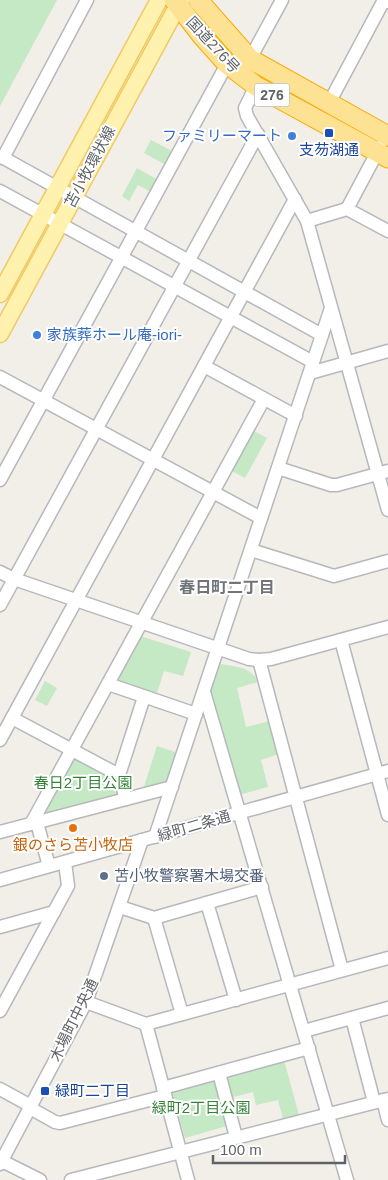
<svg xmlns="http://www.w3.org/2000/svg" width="388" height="1180" font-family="Arial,'Noto Sans JP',sans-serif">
  <rect width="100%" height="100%" fill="#f1efe8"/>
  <g fill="#c5e8c5">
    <polygon points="0,0 57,0 0,106"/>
    <polygon points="151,140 174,152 166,165 144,153"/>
    <polygon points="137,168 158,180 151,192 138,185 129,201 122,196"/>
    <polygon points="250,429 267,438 245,478 228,469"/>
    <polygon points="140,636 191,652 183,676 164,671 156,696 115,681"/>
    <path d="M 221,664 C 236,667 252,667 258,682 L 237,688 L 246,727 L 270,721 L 279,754 L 261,760 L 268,787 L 238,795 L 209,694 L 218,665 Z"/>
    <polygon points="45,681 57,688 47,706 35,700"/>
    <polygon points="157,746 178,753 168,782 143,790"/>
    <polygon points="74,753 117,776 123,795 45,816 42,812"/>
    <polygon points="284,1060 299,1115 283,1119 278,1100 256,1105 253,1092 229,1098 224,1076"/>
    <polygon points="216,1078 230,1125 185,1138 172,1091"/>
  </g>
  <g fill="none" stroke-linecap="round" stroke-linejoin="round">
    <defs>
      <g id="minor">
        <polyline points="250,59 282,0"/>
        <polyline points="256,86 245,108 247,116 307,221 388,510"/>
        <polyline points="329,103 384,0 388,2"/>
        <polyline points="0,156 322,335"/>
        <polyline points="3,158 87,0"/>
        <polyline points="0,191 313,362"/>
        <polyline points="347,209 380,147"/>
        <polyline points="307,221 347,209 388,231"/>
        <polyline points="204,366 296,416"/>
        <polyline points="310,373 388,351"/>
        <polyline points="0,377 261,518"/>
        <polyline points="278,468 331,485 337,485 388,471"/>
        <polyline points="0,480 227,64"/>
        <polyline points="251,550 334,576 388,561"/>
        <polyline points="0,572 14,579 249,659 259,660 271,659 388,627"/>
        <polyline points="0,605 258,134"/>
        <polyline points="341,640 388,815"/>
        <polyline points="259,660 342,970"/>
        <polyline points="108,684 196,714"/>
        <polyline points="204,692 347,1180"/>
        <polyline points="12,718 119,775 144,697"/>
        <polyline points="0,740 295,199"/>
        <polyline points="119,775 126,799"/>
        <polyline points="37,823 49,866"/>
        <polyline points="31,824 264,399"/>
        <polyline points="0,832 172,787"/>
        <polyline points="155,837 331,308"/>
        <polyline points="0,880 388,771"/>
        <polyline points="207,903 236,1000"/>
        <polyline points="120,907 154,918 262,887"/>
        <polyline points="154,918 182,1014"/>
        <polyline points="0,927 54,912"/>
        <polyline points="86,1002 146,1024 388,958"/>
        <polyline points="0,1011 68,886 65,862"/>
        <polyline points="352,1018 374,1102"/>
        <polyline points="146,1024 188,1180"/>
        <polyline points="304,1031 388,1008"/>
        <polyline points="219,1073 236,1137"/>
        <polyline points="163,1088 309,1048"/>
        <polyline points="0,1089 31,1106"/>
        <polyline points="383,1100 388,1120"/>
        <polyline points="30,1108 55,1122 60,1123 165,1096"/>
        <polyline points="2,1161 40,1180"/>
        <polyline points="0,1164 86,1002 142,840"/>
        <polyline points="71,1180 388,1099"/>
      </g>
      <g id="major">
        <polyline points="0,294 159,0"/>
        <polyline points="0,334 181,0"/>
      </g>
      <g id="highway">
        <polyline points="174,0 202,36 227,64 256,86 388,158"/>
        <polyline points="198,0 250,59 388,136"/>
      </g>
    </defs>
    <use href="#minor" stroke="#b5b8bc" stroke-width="15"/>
    <use href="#major" stroke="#f2c960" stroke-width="19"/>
    <use href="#highway" stroke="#f9ab00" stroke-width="21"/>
    <use href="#minor" stroke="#fff" stroke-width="12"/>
    <use href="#major" stroke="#fff2af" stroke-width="16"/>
    <use href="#highway" stroke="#fde293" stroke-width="19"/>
  </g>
  <g fill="#1a4fb4" stroke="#fff" stroke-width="2">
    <rect x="324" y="128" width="10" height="10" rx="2.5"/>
    <rect x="40" y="1086" width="10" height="10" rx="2.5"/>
  </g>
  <g fill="#3f7fe0" stroke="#fff" stroke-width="2">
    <circle cx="292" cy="136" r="5"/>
    <circle cx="37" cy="335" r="5"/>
  </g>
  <circle fill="#e8710a" stroke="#fff" stroke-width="2" cx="73" cy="828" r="5"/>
  <circle fill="#5c6f8a" stroke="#fff" stroke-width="2" cx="104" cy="876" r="5"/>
  <g text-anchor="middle" stroke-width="4" stroke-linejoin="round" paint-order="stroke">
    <rect fill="#fff" stroke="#8f9295" stroke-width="1" x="254.5" y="83.5" width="35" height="23" rx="4"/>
    <g font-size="14" font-weight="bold" fill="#5f6368">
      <text x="272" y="100">276</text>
    </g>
    <g font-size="15" fill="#5f6368" stroke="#fff">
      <text transform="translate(213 45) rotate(47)" y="5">国道276号</text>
      <text transform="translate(90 167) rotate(-62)" y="5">苫小牧環状線</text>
      <text transform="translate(194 826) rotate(-16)" y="5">緑町二条通</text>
      <text transform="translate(74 1020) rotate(-64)" y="5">木場町中央通</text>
    </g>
    <g font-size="15" fill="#366cbe" stroke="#fff" text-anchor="end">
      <text x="282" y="141">ファミリーマート</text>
      <text x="47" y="340" text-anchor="start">家族葬ホール庵-iori-</text>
    </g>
    <g font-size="15" fill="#164399" stroke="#fff">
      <text x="329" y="155">支芴湖通</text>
      <text x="55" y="1096" text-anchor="start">緑町二丁目</text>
    </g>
    <g font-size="15" fill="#348238" stroke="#fff">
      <text x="83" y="788">春日2丁目公園</text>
      <text x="201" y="1113">緑町2丁目公園</text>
    </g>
    <g font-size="15" fill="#c56008" stroke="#fff">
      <text x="73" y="850">銀のさら苫小牧店</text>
    </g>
    <g font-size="15" fill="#4e5e75" stroke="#fff" text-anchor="start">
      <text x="114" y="881">苫小牧警察署木場交番</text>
    </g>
    <g font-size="16" font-weight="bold" fill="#70757a" stroke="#fff">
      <text x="227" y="593">春日町二丁目</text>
    </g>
  </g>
  <path d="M213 1155v8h132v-8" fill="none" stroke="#5f6368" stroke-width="2.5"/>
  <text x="220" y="1155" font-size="15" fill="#5f6368" stroke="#ffffff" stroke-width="4" paint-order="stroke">100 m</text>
</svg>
